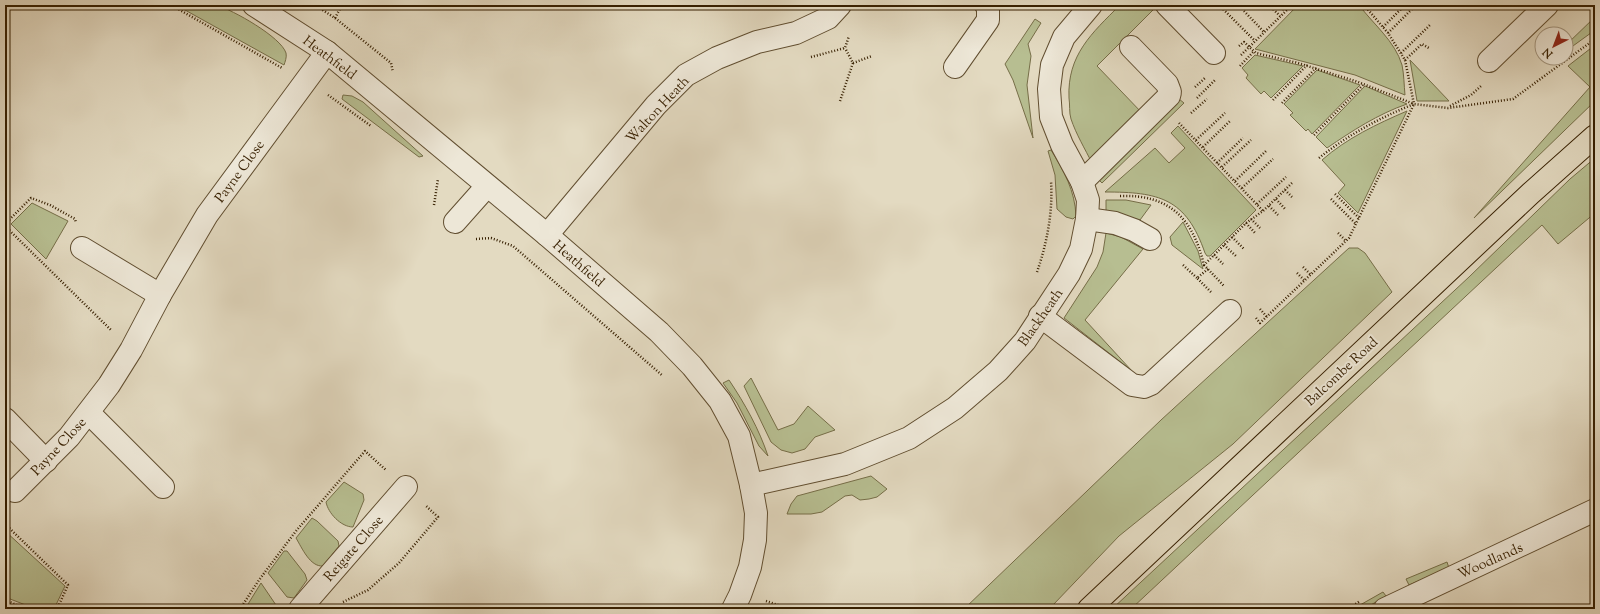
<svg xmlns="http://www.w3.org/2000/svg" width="1600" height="614" font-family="'Sorts Mill Goudy',serif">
  <rect width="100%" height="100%" fill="#e3dac1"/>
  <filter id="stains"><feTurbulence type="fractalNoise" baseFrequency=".005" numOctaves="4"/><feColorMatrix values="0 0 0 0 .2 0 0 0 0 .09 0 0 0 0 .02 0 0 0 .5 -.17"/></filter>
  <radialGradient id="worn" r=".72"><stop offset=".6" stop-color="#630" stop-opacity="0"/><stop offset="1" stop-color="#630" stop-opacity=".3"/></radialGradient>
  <g fill="#b7be91" stroke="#766e48">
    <path d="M 176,5 C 188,5 206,3 216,5 C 233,10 281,37 286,53 C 287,57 285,62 284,65 Z"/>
    <path d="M 1120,5 L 1153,5 L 1156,7 L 1097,66 L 1143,114 L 1092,163 C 1085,149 1076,134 1071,119 C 1069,113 1070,104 1069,98 C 1067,55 1092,33 1120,5 Z"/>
    <path d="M 1298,5 L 1359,5 C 1373,24 1395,41 1402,65 C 1404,74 1404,85 1405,95 L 1355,75 L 1255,49 Z"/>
    <polygon points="1595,17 1595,30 1566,51 1566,45"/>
    <polygon points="1035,19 1041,23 1028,44 1031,56 1027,85 1033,138 1013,80 1005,64"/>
    <polygon points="1595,45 1595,101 1474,218 1590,87 1568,66"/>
    <polygon points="1255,55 1303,66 1271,98 1264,91 1261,94 1246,78 1248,75 1242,68"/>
    <polygon points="1410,60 1449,101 1417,101"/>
    <polygon points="1317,70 1360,85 1312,134 1308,129 1306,131 1290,115 1293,113 1284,104"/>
    <path d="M 1365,86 L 1407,104 C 1378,114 1352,131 1327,148 L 1316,137 Z"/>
    <polygon points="343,95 352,96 363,102 423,156 419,157 342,99"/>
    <polygon points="1179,99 1184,103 1102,183 1098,179"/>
    <path d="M 1407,111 L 1358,213 L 1338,193 L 1345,185 L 1322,160 C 1347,138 1377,124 1407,111 Z"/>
    <path d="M 1178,126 L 1256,210 L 1210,256 L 1207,256 L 1205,253 C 1186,198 1159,192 1105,192 L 1155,148 L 1169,163 L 1185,148 L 1171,133 Z"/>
    <path d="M 1051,150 C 1064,171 1075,191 1076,216 L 1073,219 L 1066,217 L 1057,209 L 1055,175 L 1048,151 Z"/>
    <polygon points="1595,158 1595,213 1558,244 1542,225 1131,609 1112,609 1469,277 1570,179"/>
    <polygon points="1106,200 1126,200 1151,205 1140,220 1106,212"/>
    <polygon points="32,203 68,221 46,259 11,224"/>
    <polygon points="1183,222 1198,251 1203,269 1172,245 1170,237"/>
    <polygon points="1106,233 1121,237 1143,249 1085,320 1132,371 1064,318 1097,267 1103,252"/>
    <polygon points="1349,248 1358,248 1365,253 1392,292 1233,444 1119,536 1053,605 1047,609 964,609 1161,420"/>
    <polygon points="751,378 778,430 794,424 808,406 835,430 815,437 805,449 792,453 781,450 771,442 744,386"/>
    <path d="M 729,380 C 745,404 759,429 768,456 L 759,446 L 737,403 L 723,383 Z"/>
    <polygon points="871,476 887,489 877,497 869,499 860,500 852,495 845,496 822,512 811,514 787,514 791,504 797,496"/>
    <path d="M 344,482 L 363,494 L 364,500 L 353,527 C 341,527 328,513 326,502 Z"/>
    <path d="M 312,518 L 317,521 L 338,541 L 339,546 L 323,566 C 310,567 302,548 296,538 Z"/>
    <polygon points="5,531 65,586 54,609 36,609 5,597"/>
    <polygon points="284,551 287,551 305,574 307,580 294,598 287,597 268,573"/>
    <polygon points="1447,562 1449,568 1409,585 1406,579"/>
    <polygon points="261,583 278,608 278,609 245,609"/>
    <polygon points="1383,592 1386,596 1364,609 1353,609"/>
  </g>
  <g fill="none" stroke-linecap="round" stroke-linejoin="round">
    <defs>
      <g id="minor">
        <polyline points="254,5 327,52 547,235 659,332 692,366 720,401 739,436 751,485 756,513 755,540 750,567 740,595 733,609"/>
        <polyline points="1167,5 1214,53"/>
        <polyline points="1489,61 1547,5"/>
        <polyline points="955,67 988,20 988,8 986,5"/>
        <polyline points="1082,182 1169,96 1170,92 1167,84 1131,47"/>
        <polyline points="1087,219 1115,223 1134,230 1150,239"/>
        <polyline points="455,222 487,186"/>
        <polyline points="547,235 656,105 686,75 717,58 757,42 796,33 828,18 840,5"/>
        <polyline points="82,248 160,295"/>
        <polyline points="1040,316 1132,385 1144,387 1151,384 1230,311"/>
        <polyline points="89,413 163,487"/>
        <polyline points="5,419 46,461"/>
        <polyline points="751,485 845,464 909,438 955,408 998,371 1025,341 1069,274 1081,249 1087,219 1088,200 1082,182 1062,145 1051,117 1049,89 1052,65 1064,37 1091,5"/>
        <polyline points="15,491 69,437 109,385 131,350 160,295 207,215 327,52"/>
        <polyline points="300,609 406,487"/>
        <polyline points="1385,609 1595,510"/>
      </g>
      <polyline id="major" points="1089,609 1531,193 1595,136"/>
    </defs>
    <use href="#minor" stroke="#614e30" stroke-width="24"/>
    <use href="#major" stroke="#361f00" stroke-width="24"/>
    <g stroke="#361f00" stroke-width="2.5" stroke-dasharray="1 2" stroke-linecap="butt">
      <polyline points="171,5 282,68"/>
      <polyline points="315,5 335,18 391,63 393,72"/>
      <polyline points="1219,5 1255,41"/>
      <polyline points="1269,5 1280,16"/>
      <polyline points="1279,5 1285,11"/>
      <polyline points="1364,5 1388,33 1405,60 1414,104"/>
      <polyline points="1244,11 1264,32"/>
      <polyline points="335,18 342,5"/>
      <polyline points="1383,27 1405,5"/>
      <polyline points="1388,33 1416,5"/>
      <polyline points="1239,46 1244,42 1256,53 1298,63 1358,82 1414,104"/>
      <polyline points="1401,53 1431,24"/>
      <polyline points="1241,55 1292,5"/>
      <polyline points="811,57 845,48 849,36"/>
      <polyline points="1405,60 1422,44 1429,48"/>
      <polyline points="853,63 872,56"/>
      <polyline points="1240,66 1254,51"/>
      <polyline points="1195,87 1205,78"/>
      <polyline points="328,95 371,126"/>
      <polyline points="1197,98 1216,79"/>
      <polyline points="1273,100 1307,65"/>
      <polyline points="840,101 853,63 845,48"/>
      <polyline points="1282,103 1316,68"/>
      <polyline points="1450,106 1471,95 1481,86"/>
      <polyline points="1191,113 1207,99"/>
      <polyline points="1179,123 1263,211"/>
      <polyline points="1314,135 1364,84"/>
      <polyline points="1196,140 1225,113"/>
      <polyline points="1203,147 1231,120"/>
      <path d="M 1319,158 C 1348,135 1379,118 1414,104"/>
      <polyline points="1217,163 1243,138"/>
      <polyline points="1222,167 1251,140"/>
      <polyline points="1235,181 1266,151"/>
      <polyline points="1242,188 1273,159"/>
      <polyline points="1285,190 1292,197"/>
      <polyline points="1335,194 1359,218"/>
      <path d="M 1120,196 C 1170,194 1193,219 1204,265 L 1246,223 L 1263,211 L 1292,183"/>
      <polyline points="1276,199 1285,209"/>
      <polyline points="1331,199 1356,224"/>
      <polyline points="1257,204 1286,177"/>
      <polyline points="434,205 438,179"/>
      <polyline points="1269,206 1278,215"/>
      <polyline points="1251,219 1260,228"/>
      <polyline points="1246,223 1255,233"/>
      <polyline points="5,224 31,198 50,205 75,219 76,223"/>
      <polyline points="5,226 112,331"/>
      <polyline points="1338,233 1346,241"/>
      <polyline points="1232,237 1244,249"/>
      <polyline points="476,239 491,238 513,246 663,376"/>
      <polyline points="1224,245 1236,256"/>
      <polyline points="1214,255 1223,264"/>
      <polyline points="1183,265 1197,278"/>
      <polyline points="1204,265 1224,286"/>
      <polyline points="1303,267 1311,275"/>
      <polyline points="1208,269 1197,278 1212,293"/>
      <path d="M 1037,272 C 1047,243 1053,212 1051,181"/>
      <polyline points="1297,273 1304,280"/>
      <polyline points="1260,309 1267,317"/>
      <polyline points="1256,318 1260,323 1349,238 1414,104 1448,108 1513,99 1595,39"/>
      <polyline points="5,524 68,585 57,609"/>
      <polyline points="5,600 26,609"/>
      <polyline points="766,601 790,609"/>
      <polyline points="343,602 368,590 399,563 438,517 425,505"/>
      <polyline points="240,609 259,580 296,531 365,451 386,470"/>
      <polyline points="1348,609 1360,601"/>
    </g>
    <use href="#minor" stroke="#ede7d7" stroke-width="22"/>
    <use href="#major" stroke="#e3dac1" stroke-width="22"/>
  </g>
  <g text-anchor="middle" stroke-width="4" stroke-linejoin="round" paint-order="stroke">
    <g font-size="14" fill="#361f00" stroke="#ede7d7">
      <text transform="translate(330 57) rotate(37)" y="5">Heathfield</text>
      <text transform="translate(657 109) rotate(-47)" y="5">Walton Heath</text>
      <text transform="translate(239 171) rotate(-54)" y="5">Payne Close</text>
      <text transform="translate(579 263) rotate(41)" y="5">Heathfield</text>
      <text transform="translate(1040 317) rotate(-55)" y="5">Blackheath</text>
      <text transform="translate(1341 371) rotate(-43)" y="5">Balcombe Road</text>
      <text transform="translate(58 446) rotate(-47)" y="5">Payne Close</text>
      <text transform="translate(353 548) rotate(-49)" y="5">Reigate Close</text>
      <text transform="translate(1490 560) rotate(-24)" y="5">Woodlands</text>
    </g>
  </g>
  <rect width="1600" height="614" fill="none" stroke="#e3dac1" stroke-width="20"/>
  <rect x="6" y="6" width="1588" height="602" fill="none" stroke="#361f00" stroke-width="2"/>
  <rect x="10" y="10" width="1580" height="594" fill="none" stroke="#361f00"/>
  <g transform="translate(1554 46) rotate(222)"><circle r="19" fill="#ede7d7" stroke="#a49781"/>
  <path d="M0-3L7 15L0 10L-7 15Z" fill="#8f2418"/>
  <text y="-6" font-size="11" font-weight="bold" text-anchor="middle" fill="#361f00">N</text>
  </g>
  <rect width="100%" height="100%" filter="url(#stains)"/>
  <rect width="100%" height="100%" fill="url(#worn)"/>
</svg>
